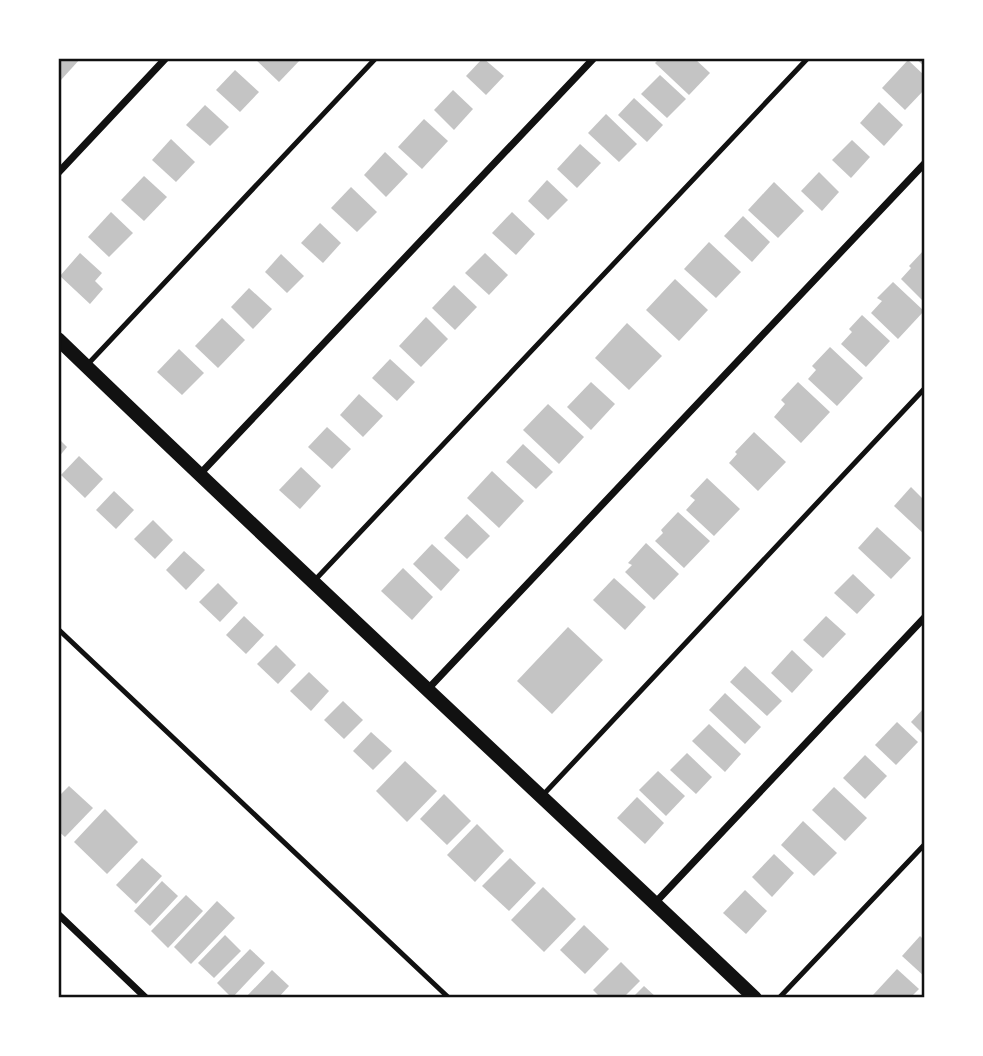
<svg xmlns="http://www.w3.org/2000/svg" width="983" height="1056" font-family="'Alegreya Sans',sans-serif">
  <rect width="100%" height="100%" fill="#fff"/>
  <g fill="#c4c4c4">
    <polygon points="58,58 81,58 61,80 58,78"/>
    <polygon points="254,58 302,58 279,82"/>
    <polygon points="483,58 504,76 486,95 466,76"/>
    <polygon points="660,58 694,58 710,73 689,95 655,63"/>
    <polygon points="915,58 925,58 925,67"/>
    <polygon points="908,60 925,76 925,89 905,110 882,88"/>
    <polygon points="235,70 259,92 240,112 216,90"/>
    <polygon points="660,75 686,99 667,118 641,94"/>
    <polygon points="453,90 473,109 454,130 434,110"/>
    <polygon points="634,98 663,125 647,142 618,115"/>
    <polygon points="879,102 903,125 884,146 860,123"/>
    <polygon points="205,105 229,127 210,146 186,125"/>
    <polygon points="606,114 637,144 619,162 588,133"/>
    <polygon points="424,119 448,141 422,169 398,147"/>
    <polygon points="171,139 195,162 176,182 152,160"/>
    <polygon points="852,140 870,157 851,178 832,160"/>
    <polygon points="580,144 601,163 577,188 557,169"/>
    <polygon points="385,152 408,174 386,197 364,175"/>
    <polygon points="819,172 839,192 822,211 801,191"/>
    <polygon points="144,176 167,197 144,221 121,200"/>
    <polygon points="547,180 568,200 548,220 528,201"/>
    <polygon points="774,182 804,211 778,238 748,210"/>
    <polygon points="351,187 377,212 357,232 331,208"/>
    <polygon points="111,212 133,233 109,257 88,237"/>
    <polygon points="512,212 535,234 516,255 492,233"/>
    <polygon points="743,216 770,242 752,262 724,236"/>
    <polygon points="320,223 341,243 323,263 301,243"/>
    <polygon points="709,242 741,272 716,298 684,269"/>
    <polygon points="924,250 925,251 925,303 901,279 911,268 909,266"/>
    <polygon points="80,253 102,273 95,281 103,289 90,304 60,276"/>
    <polygon points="485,253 508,275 489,295 465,273"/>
    <polygon points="281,254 304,276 287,293 265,272"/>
    <polygon points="675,279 708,310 679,341 646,310"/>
    <polygon points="893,282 924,311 898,339 871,313 882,301 877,298"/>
    <polygon points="454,285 477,307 455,330 432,308"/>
    <polygon points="249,288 272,309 253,329 231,307"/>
    <polygon points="862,315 890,341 866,367 841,344 852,332 849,329"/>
    <polygon points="426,317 448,339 421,367 399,346"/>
    <polygon points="222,318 245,340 218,368 195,346"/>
    <polygon points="627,323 662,356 629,390 595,358"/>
    <polygon points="830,347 863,378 837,406 808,379 816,370 812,366"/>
    <polygon points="179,349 204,373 182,395 157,372"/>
    <polygon points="390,359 415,382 397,401 372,378"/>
    <polygon points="591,382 615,404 591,430 567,407"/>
    <polygon points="798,382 830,412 801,443 774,417 785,404 781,400"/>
    <polygon points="359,394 383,416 363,437 340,415"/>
    <polygon points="548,404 584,437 559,464 523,430"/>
    <polygon points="327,427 351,449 332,469 308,447"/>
    <polygon points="754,432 786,462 758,491 729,463 737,454 735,452"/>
    <polygon points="58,438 67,447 58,458"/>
    <polygon points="523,444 553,472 536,489 506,462"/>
    <polygon points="79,456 103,479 85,498 61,475"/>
    <polygon points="301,467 321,486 300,509 279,490"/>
    <polygon points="492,471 524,501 499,528 467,498"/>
    <polygon points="707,478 740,509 714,536 686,510 695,500 690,496"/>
    <polygon points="911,487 925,501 925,535 894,506"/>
    <polygon points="114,491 134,510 116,529 96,510"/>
    <polygon points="678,512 710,541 684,568 655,541 663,533 661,530"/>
    <polygon points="467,514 490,536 467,559 444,538"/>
    <polygon points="153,520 173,540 155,559 134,539"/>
    <polygon points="877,527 911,558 891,579 858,548"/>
    <polygon points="646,543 679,574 654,600 625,572 632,565 628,563"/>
    <polygon points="432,544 460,570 441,591 413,564"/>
    <polygon points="184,551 205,570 186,590 166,570"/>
    <polygon points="403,568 433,597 412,620 381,591"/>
    <polygon points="853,574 875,595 857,614 834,593"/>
    <polygon points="614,578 646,607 625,630 593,600"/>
    <polygon points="218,583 238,603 220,622 199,602"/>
    <polygon points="244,616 264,635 246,654 226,635"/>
    <polygon points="826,616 846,634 823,658 803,640"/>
    <polygon points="568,627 603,660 552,714 517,681"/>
    <polygon points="276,645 296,665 278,684 257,664"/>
    <polygon points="792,650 813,670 792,693 771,673"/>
    <polygon points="745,666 782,701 767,716 730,682"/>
    <polygon points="309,672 329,691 311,711 290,691"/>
    <polygon points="725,693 761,727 745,744 709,710"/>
    <polygon points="343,701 363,720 344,739 324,720"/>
    <polygon points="925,707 925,736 911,722"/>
    <polygon points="897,722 918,742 896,765 875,745"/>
    <polygon points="709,724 741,754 725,772 692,741"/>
    <polygon points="371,732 392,751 373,770 353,751"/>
    <polygon points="687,753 712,777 696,794 670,770"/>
    <polygon points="865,755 887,776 865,799 843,778"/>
    <polygon points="405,761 437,791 407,822 376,791"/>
    <polygon points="658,771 685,796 666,816 639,790"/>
    <polygon points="69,786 93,808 65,837 58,831 58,797"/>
    <polygon points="834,787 867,818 845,841 812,810"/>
    <polygon points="444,794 471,821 447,845 420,819"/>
    <polygon points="637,797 664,823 645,844 617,818"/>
    <polygon points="105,809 138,842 107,874 74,842"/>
    <polygon points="803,821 837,853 814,876 781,845"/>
    <polygon points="477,824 504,851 475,882 447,855"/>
    <polygon points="774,854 794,873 772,897 752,877"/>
    <polygon points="142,858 162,876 136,904 116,885"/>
    <polygon points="510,858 536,883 509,911 482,886"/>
    <polygon points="162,881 178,896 150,926 134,911"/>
    <polygon points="543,887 576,919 544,952 511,920"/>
    <polygon points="745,890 767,911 746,934 723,913"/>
    <polygon points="186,895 203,911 168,948 151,931"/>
    <polygon points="217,901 235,918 191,964 174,947"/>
    <polygon points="584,925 609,949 585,974 560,950"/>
    <polygon points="225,935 241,951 214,978 198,963"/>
    <polygon points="920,936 925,941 925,977 902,956"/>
    <polygon points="250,949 265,963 232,998 217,983"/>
    <polygon points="621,962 640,981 623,998 601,998 593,990"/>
    <polygon points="897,969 919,989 910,998 877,998 873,995"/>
    <polygon points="272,970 289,986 278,998 245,998"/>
    <polygon points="644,986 657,998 632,998"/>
  </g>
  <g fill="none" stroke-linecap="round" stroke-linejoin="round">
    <g stroke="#111" stroke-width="5">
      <polyline points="88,364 376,58"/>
      <polyline points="315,580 808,58"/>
      <polyline points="58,629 449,998"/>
      <polyline points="542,796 925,388"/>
      <polyline points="779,998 925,844"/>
    </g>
    <g stroke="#111" stroke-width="7">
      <polyline points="58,173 166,58"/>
      <polyline points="200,474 594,58"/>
      <polyline points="428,689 925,163"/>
      <polyline points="655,903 925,617"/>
      <polyline points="58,914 146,998"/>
    </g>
    <path stroke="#111" stroke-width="14" d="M 58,339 C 288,561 523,778 755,998"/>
  </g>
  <rect width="983" height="1056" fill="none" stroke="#ffffff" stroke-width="119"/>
  <rect x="60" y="60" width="863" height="936" fill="none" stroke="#111" stroke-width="2.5"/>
</svg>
